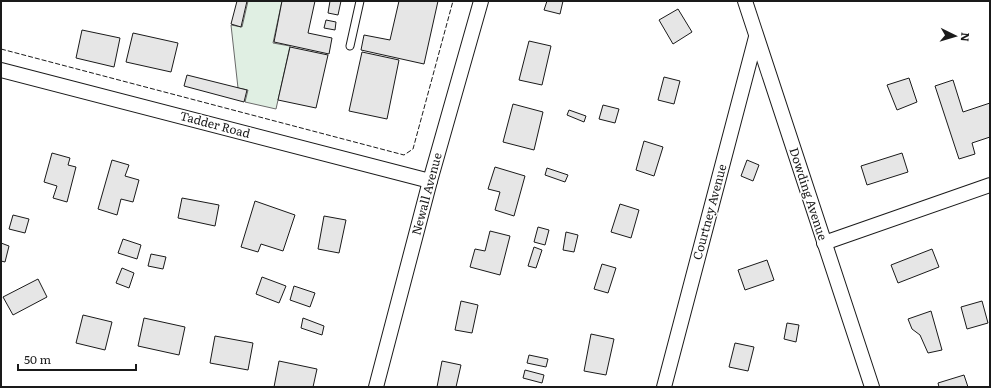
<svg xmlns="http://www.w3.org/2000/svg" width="991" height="388" font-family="Literata,serif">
  <rect width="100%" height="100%" fill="#fff"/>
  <polygon fill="#e0efe3" stroke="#6a6a6a" points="248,1 282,1 273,43 290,46 276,109 245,102 248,90 238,88 231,25 242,27"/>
  <g fill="#e6e6e6" stroke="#1a1a1a">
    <polygon points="237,1 247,1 241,27 231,24"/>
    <polygon points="282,1 315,1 308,33 332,38 329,54 274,42"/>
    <polygon points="330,1 341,1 338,15 328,13"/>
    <polygon points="399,1 438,1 424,64 361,50 364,35 390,40"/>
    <polygon points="547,1 563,1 560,14 544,10"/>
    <polygon points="678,9 692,32 673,44 659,20"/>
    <polygon points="326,20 336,22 335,30 324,28"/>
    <polygon points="82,30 120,38 114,67 76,58"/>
    <polygon points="133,33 178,43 171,72 126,62"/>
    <polygon points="529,41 551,46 542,85 519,80"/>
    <polygon points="290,47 328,55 316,108 278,100"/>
    <polygon points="362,52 399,60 387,119 349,111"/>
    <polygon points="187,75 247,90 244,102 184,86"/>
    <polygon points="664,77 680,81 674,104 658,100"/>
    <polygon points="909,78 917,102 897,110 887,85"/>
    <polygon points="953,80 963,112 990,103 990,137 972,143 975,154 959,159 935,86"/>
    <polygon points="513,104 543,112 534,150 503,142"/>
    <polygon points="603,105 619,109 615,123 599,119"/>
    <polygon points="569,110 586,116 584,122 567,115"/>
    <polygon points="644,141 663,147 654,176 636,170"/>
    <polygon points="52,153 70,158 68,165 76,167 67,202 53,198 57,186 44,182"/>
    <polygon points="902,153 908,172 867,185 861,166"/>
    <polygon points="112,160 129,165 125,176 139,180 133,202 121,199 117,215 98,209"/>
    <polygon points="747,160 759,165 753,181 741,176"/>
    <polygon points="495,167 525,176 514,216 495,210 500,192 488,189"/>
    <polygon points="547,168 568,175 565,182 545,175"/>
    <polygon points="182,198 219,205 215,226 178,218"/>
    <polygon points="255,201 295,215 283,251 261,244 258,252 241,247"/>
    <polygon points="620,204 639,210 631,238 611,232"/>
    <polygon points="13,215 29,219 25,233 9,229"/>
    <polygon points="324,216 346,220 339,253 318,249"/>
    <polygon points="538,227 549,230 545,245 534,242"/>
    <polygon points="490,231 510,236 500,275 470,267 475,249 485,251"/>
    <polygon points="566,232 578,235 574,252 563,250"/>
    <polygon points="123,239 141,245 137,259 118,253"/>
    <polygon points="1,243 9,246 5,262 1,261"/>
    <polygon points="534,247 542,250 536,268 528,266"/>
    <polygon points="932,249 939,267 898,283 891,265"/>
    <polygon points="151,254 166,257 163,269 148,266"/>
    <polygon points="767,260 774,280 745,290 738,270"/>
    <polygon points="602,264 616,268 608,293 594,289"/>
    <polygon points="122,268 134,273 129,288 116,283"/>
    <polygon points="262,277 286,286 279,303 256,294"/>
    <polygon points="38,279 47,297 13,315 3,297"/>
    <polygon points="294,286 315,293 310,307 290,300"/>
    <polygon points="461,301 478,305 472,333 455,330"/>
    <polygon points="982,301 988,323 967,329 961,307"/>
    <polygon points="931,311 942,350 928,353 920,335 912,329 908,319"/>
    <polygon points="83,315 112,322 105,350 76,343"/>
    <polygon points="144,318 185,327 179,355 138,346"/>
    <polygon points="303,318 324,326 322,335 301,328"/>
    <polygon points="787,323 799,325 796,342 784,339"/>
    <polygon points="591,334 614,339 606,375 584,371"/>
    <polygon points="215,336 253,343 248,370 210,363"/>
    <polygon points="735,343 754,347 748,371 729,367"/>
    <polygon points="529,355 548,359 546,367 527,363"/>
    <polygon points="279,361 317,369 313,387 274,387"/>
    <polygon points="442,361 461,365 456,387 437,387"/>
    <polygon points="525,370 544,375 542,383 523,378"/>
    <polygon points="964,375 968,387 939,387 938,383"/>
  </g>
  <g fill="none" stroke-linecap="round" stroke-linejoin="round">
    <defs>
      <polyline id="lane" points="350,46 360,1"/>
      <g id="street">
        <polyline points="745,1 872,387"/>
        <polyline points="1,70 430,181"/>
        <polyline points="824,243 990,185"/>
        <polyline points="376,387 430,181 481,1"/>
        <polyline points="664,387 756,37"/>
      </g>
    </defs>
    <use href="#lane" stroke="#1a1a1a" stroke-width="9"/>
    <use href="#street" stroke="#1a1a1a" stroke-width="16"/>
    <use href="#lane" stroke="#fff" stroke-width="7"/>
    <use href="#street" stroke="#fff" stroke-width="14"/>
    <polyline stroke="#1a1a1a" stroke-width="1" stroke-dasharray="5 2" stroke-linecap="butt" points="1,49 404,155 413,149 453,1"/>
  </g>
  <g text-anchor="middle" stroke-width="3" stroke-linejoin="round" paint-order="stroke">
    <g font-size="12" fill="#1a1a1a" stroke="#fff">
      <text transform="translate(215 125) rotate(15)" y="4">Tadder Road</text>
      <text transform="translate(427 194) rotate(-75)" y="4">Newall Avenue</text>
      <text transform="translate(808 194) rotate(72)" y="4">Dowding Avenue</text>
      <text transform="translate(710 212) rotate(-75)" y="4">Courtney Avenue</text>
    </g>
  </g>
  <rect width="991" height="388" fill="none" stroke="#1a1a1a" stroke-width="4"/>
  <g transform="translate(955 36) rotate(95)" stroke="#ffffff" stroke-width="3" paint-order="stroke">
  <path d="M0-3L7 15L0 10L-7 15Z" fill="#1a1a1a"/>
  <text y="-6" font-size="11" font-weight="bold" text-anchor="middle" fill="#1a1a1a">N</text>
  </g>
  <path d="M18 364v6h118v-6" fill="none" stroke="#1a1a1a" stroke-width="2"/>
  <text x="24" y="364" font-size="12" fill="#1a1a1a" stroke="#ffffff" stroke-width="3" paint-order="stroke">50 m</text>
</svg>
